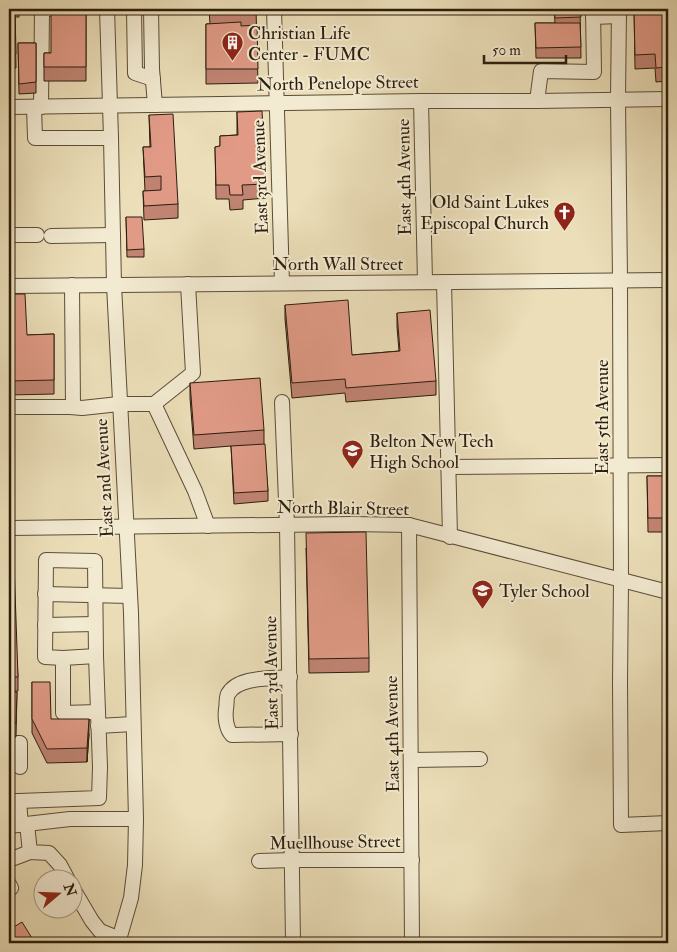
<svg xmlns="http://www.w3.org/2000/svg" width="677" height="952" font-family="'IM FELL Double Pica',serif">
  <rect width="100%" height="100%" fill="#ebdeb8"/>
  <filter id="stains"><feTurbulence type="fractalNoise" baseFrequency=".004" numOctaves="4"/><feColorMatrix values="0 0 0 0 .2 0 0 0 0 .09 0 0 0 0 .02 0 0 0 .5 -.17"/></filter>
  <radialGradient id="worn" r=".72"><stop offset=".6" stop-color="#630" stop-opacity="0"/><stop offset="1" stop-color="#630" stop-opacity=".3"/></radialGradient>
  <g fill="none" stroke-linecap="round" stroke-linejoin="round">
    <defs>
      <g id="minor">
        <polyline points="107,9 111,138 114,285 131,613 136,819 135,865 131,898 118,943"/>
        <polyline points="134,9 135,73 153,79"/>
        <polyline points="151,9 152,69 155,105"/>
        <polyline points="274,9 282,283"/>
        <polyline points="619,9 618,100 620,281 621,581 620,682 621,825 668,823"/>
        <polyline points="593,17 619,16"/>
        <polyline points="421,101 425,282"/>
        <polyline points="537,101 541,71 594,72 593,9"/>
        <polyline points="9,107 421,101 537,101 668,99"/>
        <polyline points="34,107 35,138 111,138"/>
        <polyline points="41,107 42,9 67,9"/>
        <polyline points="9,235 37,235"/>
        <polyline points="51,236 113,235"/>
        <polyline points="444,282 450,537"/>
        <polyline points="72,285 73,407"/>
        <polyline points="9,286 668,280"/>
        <polyline points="282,402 287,525 293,943"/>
        <polyline points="154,404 193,373 188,284"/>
        <polyline points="9,407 70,407 82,408 119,404 154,404 195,491 208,526"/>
        <polyline points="448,467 668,465"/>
        <polyline points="409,525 412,943"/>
        <polyline points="9,528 352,524 409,525 668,592"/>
        <polyline points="45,594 130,596"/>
        <polyline points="45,625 95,624"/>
        <polyline points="96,656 98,712"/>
        <path d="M 290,677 C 272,679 238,676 228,694 C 226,698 227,705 226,709 C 225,717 226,729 232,735 L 291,734"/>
        <polyline points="98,726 133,724"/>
        <polyline points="9,743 20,743 20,767"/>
        <polyline points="411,760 480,759"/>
        <polyline points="9,801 19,801 21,825"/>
        <polyline points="19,801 99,798 100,767 98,712 63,713 63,658 45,657 46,560 95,561 96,656 63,658"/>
        <polyline points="27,824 30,852 49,853 60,865 68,880"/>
        <polyline points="9,826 70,819 136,819"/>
        <polyline points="9,860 30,852"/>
        <polyline points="259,861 293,860 412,860"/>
        <polyline points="9,884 11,888 9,890"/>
        <polyline points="72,887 92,921 100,931 120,939"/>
      </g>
    </defs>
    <use href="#minor" stroke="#5c4d37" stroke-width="16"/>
    <use href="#minor" stroke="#f2ead1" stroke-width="14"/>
  </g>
  <g fill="#c18473" stroke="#2c1d0c">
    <polygon points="9,9 19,9 19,17 15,17 16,68 9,68"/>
    <polygon points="209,9 256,9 258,83 206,84 206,24 210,24"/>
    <polygon points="554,9 580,9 581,58 536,58 535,23 555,23"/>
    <polygon points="634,9 668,9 668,81 656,82 655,68 635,69"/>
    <polygon points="86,14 86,81 44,81 44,53 51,53"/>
    <polygon points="18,43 36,43 36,93 19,94"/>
    <polygon points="237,112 266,184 266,198 243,200 243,209 230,210 229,199 216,199 215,147 220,146 220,136 237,135"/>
    <polygon points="149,115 178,204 178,218 144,220 143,191 145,191 143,147 150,147"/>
    <polygon points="126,217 144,249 144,257 127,257"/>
    <polygon points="9,294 27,335 54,334 54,394 9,395"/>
    <polygon points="285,305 352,355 399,351 397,327 397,313 436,381 436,395 346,402 345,393 292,398 285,319"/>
    <polygon points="190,383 264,430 264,444 268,491 268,501 234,504 231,446 194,449 190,398"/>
    <polygon points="647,476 668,476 668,532 648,532"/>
    <polygon points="9,534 18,677 18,691 9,692"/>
    <polygon points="306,548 369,658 369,672 309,673"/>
    <polygon points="32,682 51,719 89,734 87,762 47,763 32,733"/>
    <polygon points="9,692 17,692 16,737 9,737"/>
  </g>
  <polygon fill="#9d6c5e" stroke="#2c1d0c" points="89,719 89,734 87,762 87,748"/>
  <g fill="#e09a86" stroke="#2c1d0c">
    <polygon points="9,9 15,9 16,54 9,54"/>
    <polygon points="210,9 256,9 256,11 210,12"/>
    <polygon points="554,9 580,9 581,17 555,18"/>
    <polygon points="634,9 668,9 668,67 656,68 655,54 635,55"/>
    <polygon points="51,14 86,14 86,67 44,67 44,53 51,53"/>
    <polygon points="241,22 241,26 257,25 258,69 206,69 206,24"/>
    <polygon points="535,23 580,23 581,47 536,48"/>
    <polygon points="18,43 36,43 36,82 19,84"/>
    <polygon points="262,111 266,184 242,185 243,195 230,195 229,185 216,185 215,147 220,146 220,136 238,135 237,112"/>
    <polygon points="173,114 178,204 144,206 143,191 161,190 161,176 145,177 143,147 151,147 149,115"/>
    <polygon points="126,217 142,217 144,249 127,250"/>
    <polygon points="9,294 25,294 27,335 54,334 54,380 9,381"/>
    <polygon points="348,300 352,355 400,351 397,313 430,310 436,381 346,388 345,379 292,383 285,305"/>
    <polygon points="260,378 264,430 194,435 190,383"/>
    <polygon points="265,444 268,491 234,493 231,446"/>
    <polygon points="647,476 668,476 668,518 648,518"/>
    <polygon points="366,532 369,658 309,659 306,533"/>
    <polygon points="9,534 13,534 18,677 9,677"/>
    <polygon points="32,682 50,682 51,719 89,719 87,748 47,749 32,719"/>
    <polygon points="9,692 17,692 16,723 9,723"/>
    <polygon points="22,922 35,943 9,943 9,930"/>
  </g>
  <defs>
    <symbol id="building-pin" viewBox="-11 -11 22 30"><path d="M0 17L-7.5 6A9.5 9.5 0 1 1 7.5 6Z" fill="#8f2418" stroke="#f2ead1"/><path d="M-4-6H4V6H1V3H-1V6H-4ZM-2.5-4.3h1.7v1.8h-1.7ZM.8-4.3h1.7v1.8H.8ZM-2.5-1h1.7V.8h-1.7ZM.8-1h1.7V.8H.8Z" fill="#fff"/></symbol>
    <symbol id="church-pin" viewBox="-11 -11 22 30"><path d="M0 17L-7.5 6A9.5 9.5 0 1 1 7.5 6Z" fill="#8f2418" stroke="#f2ead1"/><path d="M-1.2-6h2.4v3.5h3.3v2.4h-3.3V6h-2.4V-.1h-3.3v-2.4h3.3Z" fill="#fff"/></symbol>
    <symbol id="school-pin" viewBox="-11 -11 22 30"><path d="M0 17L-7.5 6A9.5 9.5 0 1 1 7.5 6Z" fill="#8f2418" stroke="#f2ead1"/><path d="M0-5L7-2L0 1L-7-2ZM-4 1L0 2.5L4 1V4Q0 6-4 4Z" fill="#fff"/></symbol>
  </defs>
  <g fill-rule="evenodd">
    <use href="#building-pin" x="220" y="30" width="25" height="34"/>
    <use href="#church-pin" x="552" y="200" width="25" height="34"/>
    <use href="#school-pin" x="340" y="438" width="25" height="34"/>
    <use href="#school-pin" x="470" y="578" width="25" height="34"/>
  </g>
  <g text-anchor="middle" stroke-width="4" stroke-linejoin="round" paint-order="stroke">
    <g font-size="18" fill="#2c1d0c" stroke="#f2ead1" text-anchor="start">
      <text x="248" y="39">Christian Life<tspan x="248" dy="21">Center - FUMC</tspan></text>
      <text x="549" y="208" text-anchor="end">Old Saint Lukes<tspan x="549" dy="21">Episcopal Church</tspan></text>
      <text x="369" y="447">Belton New Tech<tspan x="369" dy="21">High School</tspan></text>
      <text x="499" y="597">Tyler School</text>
    </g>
    <g font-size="18" fill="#2c1d0c" stroke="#f2ead1">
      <text transform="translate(338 83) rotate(-1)" y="6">North Penelope Street</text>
      <text transform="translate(260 177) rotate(-92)" y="6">East 3rd Avenue</text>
      <text transform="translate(404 177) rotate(-91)" y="6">East 4th Avenue</text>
      <text x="338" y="270">North Wall Street</text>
      <text transform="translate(602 417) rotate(-90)" y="6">East 5th Avenue</text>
      <text transform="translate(104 478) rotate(-93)" y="6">East 2nd Avenue</text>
      <text transform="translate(343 508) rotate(1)" y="6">North Blair Street</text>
      <text transform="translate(271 673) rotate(-91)" y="6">East 3rd Avenue</text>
      <text transform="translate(392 734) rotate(-91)" y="6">East 4th Avenue</text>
      <text transform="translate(335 842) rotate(-1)" y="6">Muellhouse Street</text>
    </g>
  </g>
  <rect width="677" height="952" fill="none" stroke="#ebdeb8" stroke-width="30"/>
  <rect x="10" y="10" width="657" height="932" fill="none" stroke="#2c1d0c" stroke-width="2.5"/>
  <rect x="15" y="15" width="647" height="922" fill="none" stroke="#2c1d0c"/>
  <g transform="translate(58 894) rotate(71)"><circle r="24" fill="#f2ead1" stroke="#a39882"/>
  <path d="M0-4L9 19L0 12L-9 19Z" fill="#8f2418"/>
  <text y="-8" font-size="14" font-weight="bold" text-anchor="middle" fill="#2c1d0c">N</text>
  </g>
  <path d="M484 55v8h82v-8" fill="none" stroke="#2c1d0c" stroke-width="2.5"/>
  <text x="492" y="55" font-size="15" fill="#2c1d0c" stroke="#f2ead1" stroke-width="4" paint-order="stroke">50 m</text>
  <rect width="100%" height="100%" filter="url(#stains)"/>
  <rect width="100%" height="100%" fill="url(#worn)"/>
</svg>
